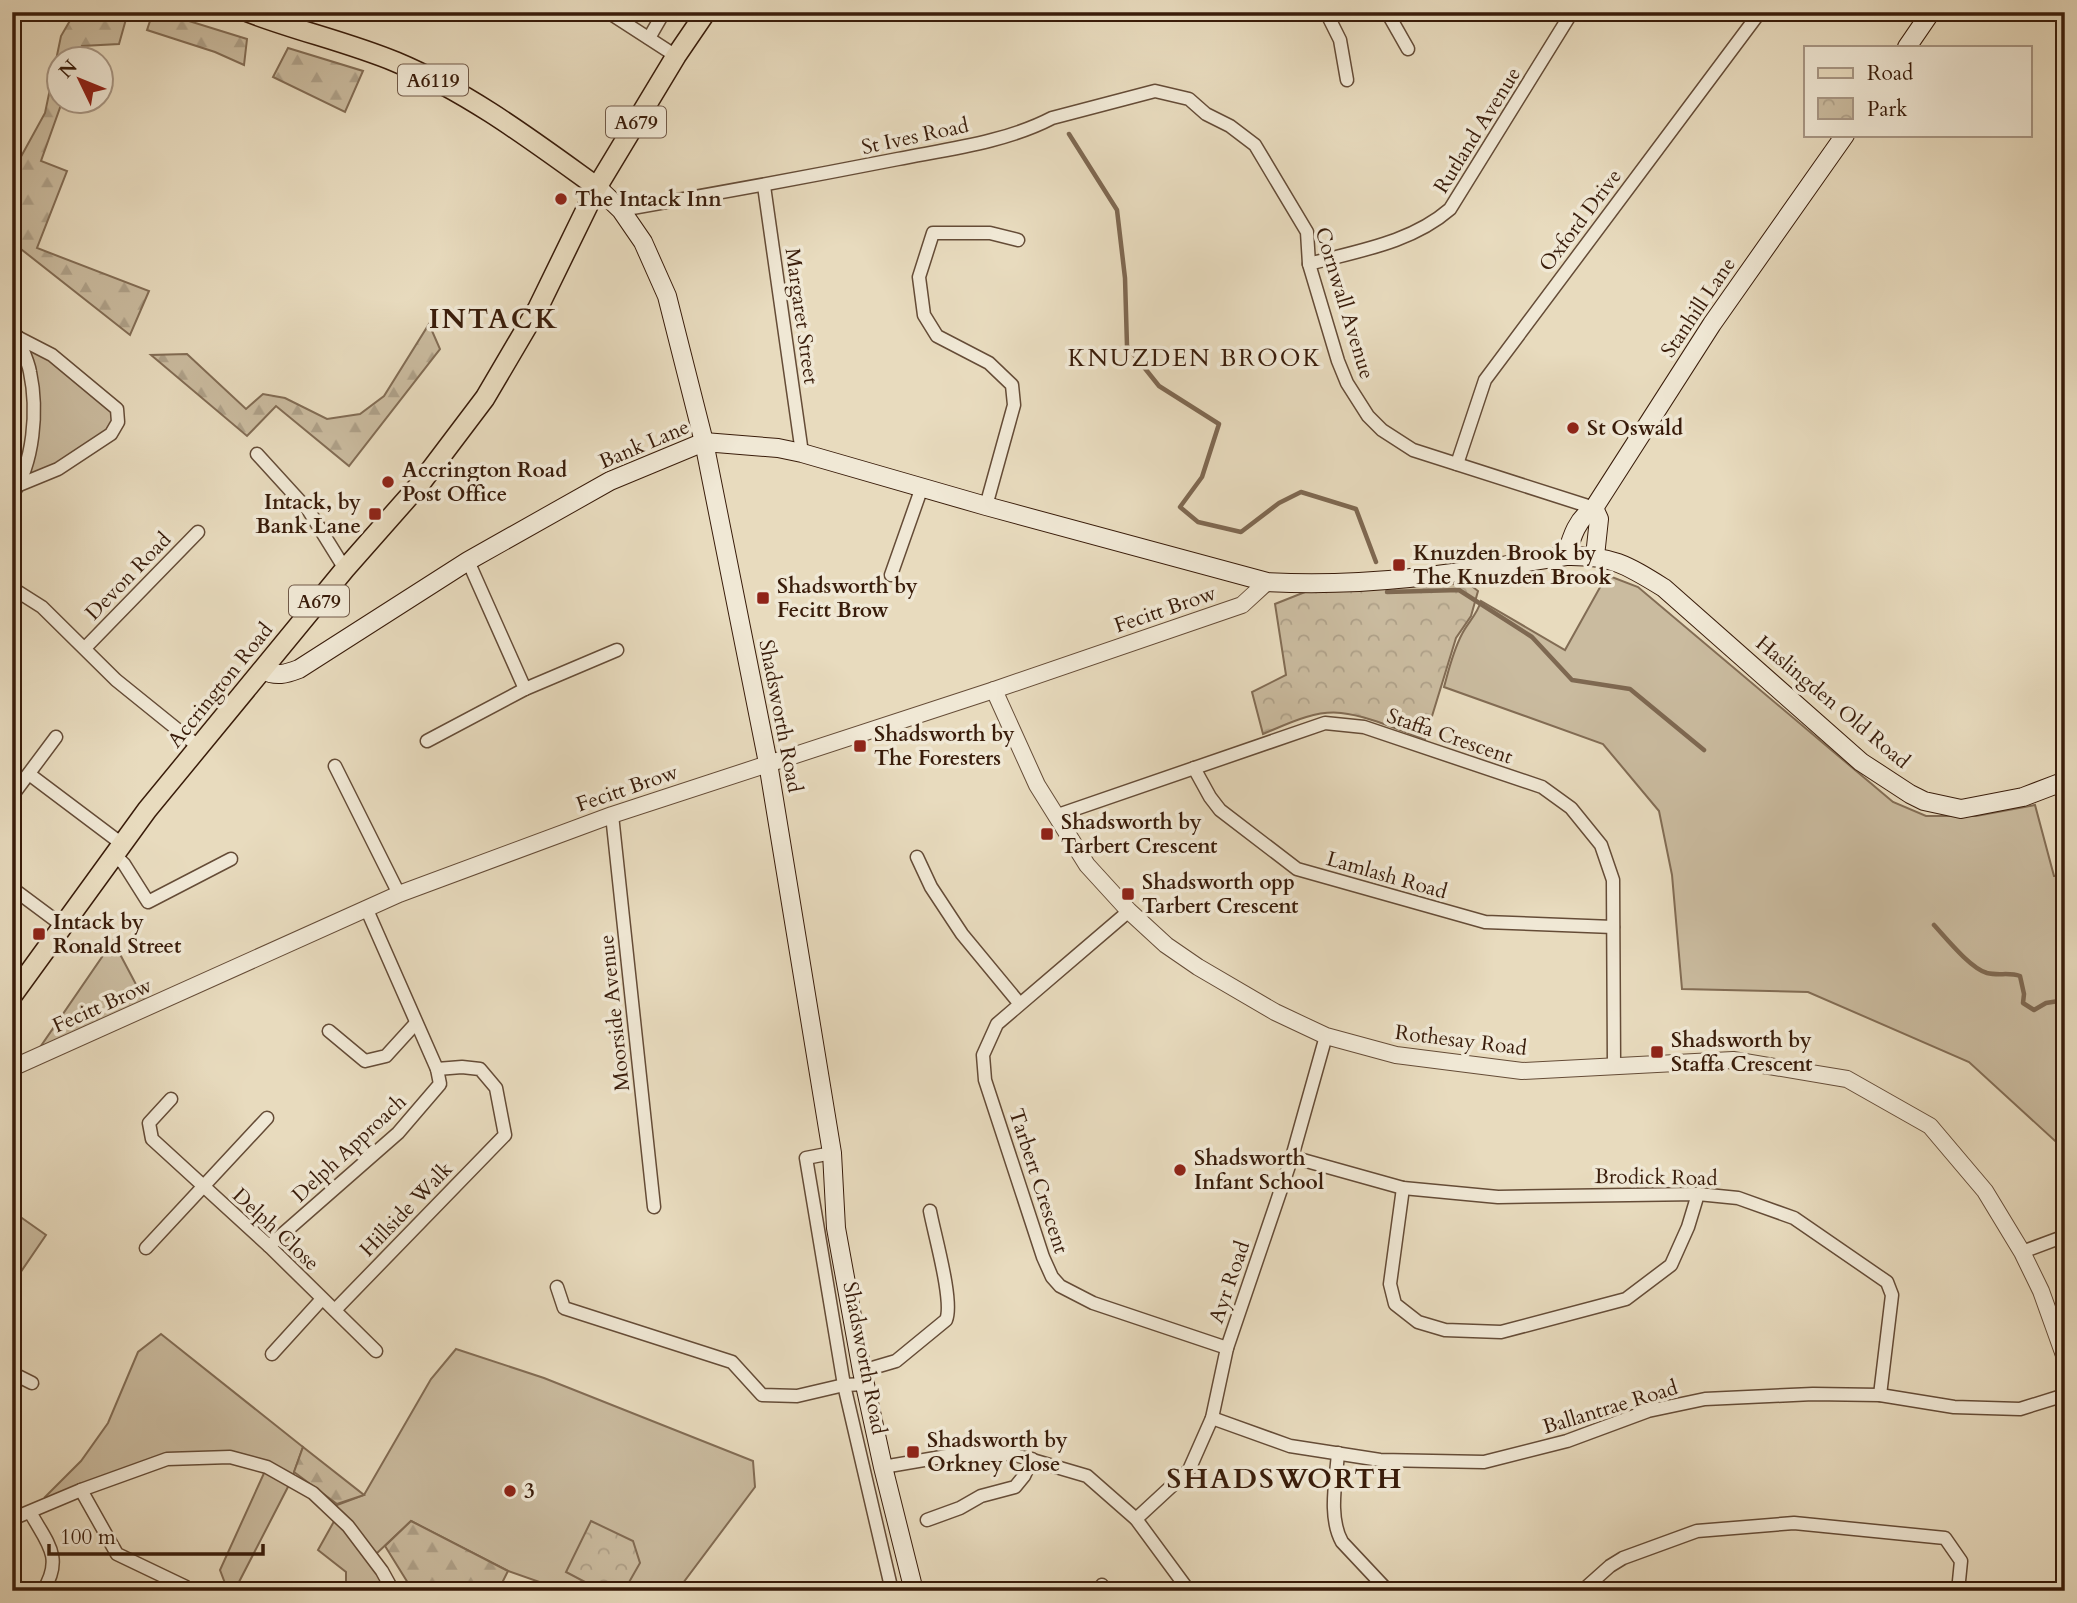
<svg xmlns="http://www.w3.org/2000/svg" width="2077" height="1603" font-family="Cardo,serif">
  <defs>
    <pattern id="forest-firs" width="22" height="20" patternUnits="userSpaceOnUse" patternTransform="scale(1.75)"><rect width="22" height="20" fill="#cabb9f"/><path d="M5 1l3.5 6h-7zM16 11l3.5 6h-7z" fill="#aea088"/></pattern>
    <pattern id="park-crowns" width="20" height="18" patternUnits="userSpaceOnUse" patternTransform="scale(1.75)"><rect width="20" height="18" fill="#cabb9f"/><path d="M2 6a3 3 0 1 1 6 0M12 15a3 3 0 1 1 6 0" fill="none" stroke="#aea088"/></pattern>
  </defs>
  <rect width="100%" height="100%" fill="#e8dbbe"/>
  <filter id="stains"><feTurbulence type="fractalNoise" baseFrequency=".00286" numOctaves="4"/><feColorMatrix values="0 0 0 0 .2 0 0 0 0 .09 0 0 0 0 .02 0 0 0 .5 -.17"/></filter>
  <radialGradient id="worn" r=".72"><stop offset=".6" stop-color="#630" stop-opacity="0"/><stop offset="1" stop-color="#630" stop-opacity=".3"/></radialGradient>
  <g fill="#cabb9f" stroke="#826c54" stroke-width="2">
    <polygon points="17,337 117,409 111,434 19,485 27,463 30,372"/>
    <path d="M 1604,574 L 1638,587 L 1893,802 L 1926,816 L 1976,816 L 2035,805 L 2054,876 L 2065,876 L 2065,1150 L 1969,1062 L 1808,992 L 1682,989 L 1672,875 L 1659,811 L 1603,744 L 1444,687 C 1449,669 1453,651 1462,634 C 1468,622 1477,615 1481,601 L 1565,650 L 1603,582 Z"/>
    <polygon points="113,941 148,1007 32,1059"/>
    <polygon points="12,1211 46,1235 16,1279 12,1277"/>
    <polygon points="161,1334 303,1447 291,1481 239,1582 241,1591 228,1591 220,1570 265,1471 230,1457 167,1459 54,1502 45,1497 81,1461 108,1423 138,1352"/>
    <polygon points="456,1349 544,1378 753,1461 755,1487 677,1591 565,1591 508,1571 411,1521 376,1554 392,1591 346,1591 346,1572 318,1550 337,1516 329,1508 364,1495 431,1379"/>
  </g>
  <g fill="url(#forest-firs)" stroke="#826c54" stroke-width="2">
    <polygon points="75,12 128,12 119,44 82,46 77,59 60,60 60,102 62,102 41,161 67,171 37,248 149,291 130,335 12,242 12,173 45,113 61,36"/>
    <polygon points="153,12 160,12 247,39 244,65 215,52 147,30"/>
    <polygon points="288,48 363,71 345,112 273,77"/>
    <polygon points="429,324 440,349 349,466 276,406 247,436 151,355 187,354 246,409 263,394 285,398 327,419 360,414 384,396"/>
    <polygon points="303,1447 364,1495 337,1504 294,1472"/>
    <polygon points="411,1521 508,1571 498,1591 413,1591 385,1546"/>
  </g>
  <g fill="url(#park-crowns)" stroke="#826c54" stroke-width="2">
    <path d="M 1468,583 L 1478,591 L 1471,616 L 1456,638 L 1425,739 C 1398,730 1369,716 1341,713 C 1314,710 1287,724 1263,734 L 1252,692 L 1286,675 L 1275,604 L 1305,592 Z"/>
    <polygon points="591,1521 633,1541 640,1563 624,1591 602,1591 566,1572"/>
  </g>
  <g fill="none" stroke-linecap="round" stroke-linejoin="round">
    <g stroke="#7e6851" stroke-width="4.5">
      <polyline points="1069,134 1117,210 1125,278 1127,346 1159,386 1219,424 1202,477 1180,507 1198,522 1241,532 1279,503 1301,492 1356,509 1376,562"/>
      <polyline points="1387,592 1459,590 1532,637 1572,680 1630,689 1704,750"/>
      <path d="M 1934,925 C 1946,938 1970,968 1987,973 C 1999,976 2009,972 2020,976 L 2024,994 L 2023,1003 L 2034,1010 L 2046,1003 L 2065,1000"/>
    </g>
    <defs>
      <g id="minor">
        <polyline points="608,12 676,56"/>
        <polyline points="1326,12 1340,40 1347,80"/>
        <polyline points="1387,12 1408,49"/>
        <polyline points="649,38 664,12"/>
        <polyline points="764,186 802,453"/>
        <path d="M 621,210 C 714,194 806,177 898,159 C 949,149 1006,142 1052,118 L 1155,91 L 1189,99 L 1206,114 L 1230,126 L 1255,145 L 1307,232 L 1309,264 L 1338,361 L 1347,383 L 1368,416 L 1382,430 L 1413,450 L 1594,508"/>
        <path d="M 1309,264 C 1357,251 1411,243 1450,209 L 1572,12"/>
        <polyline points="17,337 52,355 117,409 118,422 111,434 58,469 19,485"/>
        <polyline points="257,454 309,511 345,569"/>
        <polyline points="1457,464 1485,380 1760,12"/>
        <path d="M 12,495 C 34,463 38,410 30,372 C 28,360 21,347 17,336"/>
        <polyline points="986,506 1014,405 1012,385 989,363 937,336 924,315 919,277 933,233 990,233 1018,240"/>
        <polyline points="468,561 525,689"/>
        <polyline points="891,575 922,487"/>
        <polyline points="12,588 42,607 116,680 199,747"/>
        <polyline points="85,648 198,532"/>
        <polyline points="427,741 525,689 617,650"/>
        <polyline points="335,766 399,894"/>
        <polyline points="1194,768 1210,797 1220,810 1297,869 1485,922 1613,927"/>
        <polyline points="29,774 122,844"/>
        <polyline points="12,796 56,737"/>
        <polyline points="612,815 654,1207"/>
        <polyline points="1055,816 1325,723 1364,727 1542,787 1571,808 1601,845 1613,880 1614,1066"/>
        <polyline points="114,854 124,864 148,902 231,859"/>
        <polyline points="917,857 931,887 962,934 1019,1003"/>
        <polyline points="12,888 63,926"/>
        <polyline points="1129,911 997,1024 983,1055 985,1080 1043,1257 1052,1277 1060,1286 1093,1303 1227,1348"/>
        <polyline points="329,1031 365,1061 386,1056 416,1023"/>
        <polyline points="171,1099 149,1123 152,1139 269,1246 376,1351"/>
        <polyline points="832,1153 806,1158 844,1385 892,1591"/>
        <polyline points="1292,1157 1403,1188 1498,1197 1698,1194 1738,1198 1794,1218 1887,1282 1892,1295 1880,1395"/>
        <polyline points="1403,1188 1390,1284 1395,1304 1418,1322 1445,1330 1501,1332 1626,1299 1671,1265 1688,1227 1698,1194"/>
        <polyline points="269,1246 398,1133 440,1084 437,1069"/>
        <polyline points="146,1248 267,1118"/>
        <polyline points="2022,1252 2065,1236"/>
        <polyline points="557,1287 564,1308 732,1362 762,1395 797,1396 844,1385 866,1384"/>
        <polyline points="335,1310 505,1135 496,1088 480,1069 462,1067 437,1069 367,910"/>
        <polyline points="272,1354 322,1299"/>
        <path d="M 862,1371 L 896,1361 L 946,1320 C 954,1302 934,1233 930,1211"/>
        <polyline points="12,1373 32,1383"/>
        <polyline points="1212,1418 1290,1446 1380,1460 1484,1462 1567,1441 1648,1411 1705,1399 1813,1394 1880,1395 1954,1407 2020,1409 2065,1395"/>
        <path d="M 1338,1453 C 1336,1481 1328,1517 1342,1542 L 1388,1591"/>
        <polyline points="883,1467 959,1454 1012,1454 1087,1476 1136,1519 1189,1591"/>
        <polyline points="81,1490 117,1554 186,1587"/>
        <path d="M 30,1512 C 47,1543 64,1557 43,1591"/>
        <polyline points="12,1519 81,1490 167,1459 230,1457 267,1467 313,1493 348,1526 382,1571 393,1591"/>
        <polyline points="1136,1519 1189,1470 1212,1418 1227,1348 1292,1157 1326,1036"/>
        <polyline points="927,1520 960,1508 981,1496 1015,1487 1024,1476 1032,1459"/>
        <polyline points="1102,1585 1103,1591"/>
        <polyline points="1582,1591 1610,1566 1623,1558 1697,1531 1794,1523 1945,1538 1961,1561 1958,1591"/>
      </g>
      <g id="tertiary">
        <polyline points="994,690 1037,785 1087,865 1129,911 1166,945 1198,967 1275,1012 1326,1036 1396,1055 1522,1071 1733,1060 1847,1079 1930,1126 1985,1191 2022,1252 2041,1291 2065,1358"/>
        <polyline points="12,1068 399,894 612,815 994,690 1242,605 1267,582"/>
      </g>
      <g id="secondary">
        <polyline points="1907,47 1931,12"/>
        <polyline points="597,187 621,210 643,242 667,296 704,442 768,763 832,1153 836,1228 862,1371 883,1467 914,1591"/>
        <polyline points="1594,508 1599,519 1595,556"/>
        <path d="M 1566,556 C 1572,536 1577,519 1594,508 L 1712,324 L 1845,135"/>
        <path d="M 263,670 C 276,677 286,674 299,669 L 468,561 L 610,481 L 704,442 L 778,448 L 802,453 L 986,506 L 1267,582 C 1371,588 1464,572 1566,556 C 1611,555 1627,565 1664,588 L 1861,762 L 1910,794 L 1924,801 L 1961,809 L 2023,797 L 2065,781"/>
      </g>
      <g id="primary">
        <path d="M 248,12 C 297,31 348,42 396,62 C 470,93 533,141 597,187"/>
        <polyline points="12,996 147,810 345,569 420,484 485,398 538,308 597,187 676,56 706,12"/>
      </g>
    </defs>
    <use href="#minor" stroke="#654c37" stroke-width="15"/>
    <use href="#tertiary" stroke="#654c37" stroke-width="18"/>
    <use href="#secondary" stroke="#391c0a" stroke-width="20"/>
    <use href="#primary" stroke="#391c0a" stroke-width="22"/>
    <use href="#minor" stroke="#f0e8d5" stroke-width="12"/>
    <use href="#tertiary" stroke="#f0e8d5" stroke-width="16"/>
    <use href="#secondary" stroke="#f0e8d5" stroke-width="18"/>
    <use href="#primary" stroke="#e8dbbe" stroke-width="19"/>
  </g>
  <g fill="#8f2418" stroke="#f0e8d5" stroke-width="2.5">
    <circle cx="561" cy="199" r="7"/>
    <circle cx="1573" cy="428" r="7"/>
    <circle cx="388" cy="482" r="7"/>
    <rect x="368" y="507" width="14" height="14" rx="3.5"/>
    <rect x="1392" y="558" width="14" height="14" rx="3.5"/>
    <rect x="756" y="591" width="14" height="14" rx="3.5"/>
    <rect x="853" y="739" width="14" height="14" rx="3.5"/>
    <rect x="1040" y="827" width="14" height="14" rx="3.5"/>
    <rect x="1121" y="887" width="14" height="14" rx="3.5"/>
    <rect x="32" y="927" width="14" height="14" rx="3.5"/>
    <rect x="1650" y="1045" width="14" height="14" rx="3.5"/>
    <circle cx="1180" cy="1170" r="7"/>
    <rect x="906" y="1445" width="14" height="14" rx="3.5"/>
    <circle cx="510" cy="1491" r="7"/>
  </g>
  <g text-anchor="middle" stroke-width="7" stroke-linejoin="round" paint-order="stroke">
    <g fill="#f0e8d5" stroke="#705947" stroke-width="2">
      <rect x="398" y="64.5" width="70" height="31" rx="5"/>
      <rect x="606" y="106.5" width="60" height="31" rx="5"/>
      <rect x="289" y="585.5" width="60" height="31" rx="5"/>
    </g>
    <g font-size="19" font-weight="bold" fill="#391c0a">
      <text x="433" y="87">A6119</text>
      <text x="636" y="129">A679</text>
      <text x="319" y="608">A679</text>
    </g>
    <g font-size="21" fill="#391c0a" stroke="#f0e8d5">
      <text transform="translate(1477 130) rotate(-58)" y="7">Rutland Avenue</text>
      <text transform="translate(915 136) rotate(-12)" y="7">St Ives Road</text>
      <text transform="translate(1580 220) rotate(-53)" y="7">Oxford Drive</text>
      <text transform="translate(1345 303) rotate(73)" y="7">Cornwall Avenue</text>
      <text transform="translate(1698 307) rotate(-56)" y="7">Stanhill Lane</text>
      <text transform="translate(802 316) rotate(82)" y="7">Margaret Street</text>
      <text transform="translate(644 444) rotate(-23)" y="7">Bank Lane</text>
      <text transform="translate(128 576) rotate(-46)" y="7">Devon Road</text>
      <text transform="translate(1165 609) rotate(-19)" y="7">Fecitt Brow</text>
      <text transform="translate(220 685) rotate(-51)" y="7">Accrington Road</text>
      <text transform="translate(1833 702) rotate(40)" y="7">Haslingden Old Road</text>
      <text transform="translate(781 716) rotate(79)" y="7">Shadsworth Road</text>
      <text transform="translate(1450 736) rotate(19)" y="7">Staffa Crescent</text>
      <text transform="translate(627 788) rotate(-19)" y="7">Fecitt Brow</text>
      <text transform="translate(1387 875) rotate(16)" y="7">Lamlash Road</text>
      <text transform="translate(102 1005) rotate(-24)" y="7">Fecitt Brow</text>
      <text transform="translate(614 1013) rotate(-96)" y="7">Moorside Avenue</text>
      <text transform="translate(1461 1040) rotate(7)" y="7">Rothesay Road</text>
      <text transform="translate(349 1148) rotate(-43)" y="7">Delph Approach</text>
      <text transform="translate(1656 1177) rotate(1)" y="7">Brodick Road</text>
      <text transform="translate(1039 1181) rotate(72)" y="7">Tarbert Crescent</text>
      <text transform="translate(406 1209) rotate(-46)" y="7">Hillside Walk</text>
      <text transform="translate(276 1229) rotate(43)" y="7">Delph Close</text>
      <text transform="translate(1229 1282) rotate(-71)" y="7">Ayr Road</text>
      <text transform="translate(865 1358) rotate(79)" y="7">Shadsworth Road</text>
      <text transform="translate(1610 1407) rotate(-17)" y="7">Ballantrae Road</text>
    </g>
    <g font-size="21" font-weight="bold" fill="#391c0a" stroke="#f0e8d5" text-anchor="start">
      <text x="575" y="206">The Intack Inn</text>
      <text x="1587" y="435">St Oswald</text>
      <text x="402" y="477">Accrington Road<tspan x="402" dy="24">Post Office</tspan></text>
      <text x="361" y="509" text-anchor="end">Intack, by<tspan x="361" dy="24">Bank Lane</tspan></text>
      <text x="1413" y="560">Knuzden Brook by<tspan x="1413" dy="24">The Knuzden Brook</tspan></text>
      <text x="777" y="593">Shadsworth by<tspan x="777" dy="24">Fecitt Brow</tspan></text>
      <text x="874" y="741">Shadsworth by<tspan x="874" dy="24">The Foresters</tspan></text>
      <text x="1061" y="829">Shadsworth by<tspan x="1061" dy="24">Tarbert Crescent</tspan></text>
      <text x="1142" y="889">Shadsworth opp<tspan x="1142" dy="24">Tarbert Crescent</tspan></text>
      <text x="53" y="929">Intack by<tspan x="53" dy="24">Ronald Street</tspan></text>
      <text x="1671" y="1047">Shadsworth by<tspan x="1671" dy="24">Staffa Crescent</tspan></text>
      <text x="1194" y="1165">Shadsworth<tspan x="1194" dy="24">Infant School</tspan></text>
      <text x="927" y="1447">Shadsworth by<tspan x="927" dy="24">Orkney Close</tspan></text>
      <text x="524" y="1498">3</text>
    </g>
    <g font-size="24" letter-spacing="2" fill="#391c0a" stroke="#f0e8d5">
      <text x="1195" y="366">KNUZDEN BROOK</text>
    </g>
    <g font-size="28" font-weight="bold" letter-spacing="2" fill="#391c0a" stroke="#f0e8d5">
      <text x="494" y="328">INTACK</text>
      <text x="1285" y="1488">SHADSWORTH</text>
    </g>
  </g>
  <rect width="2077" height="1603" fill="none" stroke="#e8dbbe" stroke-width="42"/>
  <rect x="14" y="14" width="2049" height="1575" fill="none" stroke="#391c0a" stroke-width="3.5"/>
  <rect x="21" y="21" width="2035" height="1561" fill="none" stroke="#391c0a" stroke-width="2"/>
  <rect x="1804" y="46" width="228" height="91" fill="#f0e8d5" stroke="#a79684" stroke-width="2"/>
  <rect x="1818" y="68" width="35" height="10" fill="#e8dbbe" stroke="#a79684" stroke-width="2"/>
  <text x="1867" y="80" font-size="21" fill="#391c0a">Road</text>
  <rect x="1818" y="98" width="35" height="21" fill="url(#park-crowns)" stroke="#a79684" stroke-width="2"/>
  <text x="1867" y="116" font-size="21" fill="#391c0a">Park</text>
  <g transform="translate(80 80) rotate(313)"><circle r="33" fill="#f0e8d5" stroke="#a79684" stroke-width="2"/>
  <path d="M0-5L12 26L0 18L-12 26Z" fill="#8f2418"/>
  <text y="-10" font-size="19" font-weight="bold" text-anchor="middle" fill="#391c0a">N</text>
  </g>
  <path d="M49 1544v10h214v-10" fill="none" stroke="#391c0a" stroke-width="3.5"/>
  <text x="60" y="1544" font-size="21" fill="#391c0a" stroke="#f0e8d5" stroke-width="5" paint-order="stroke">100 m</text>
  <rect width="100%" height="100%" filter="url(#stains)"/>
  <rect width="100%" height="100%" fill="url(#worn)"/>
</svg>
